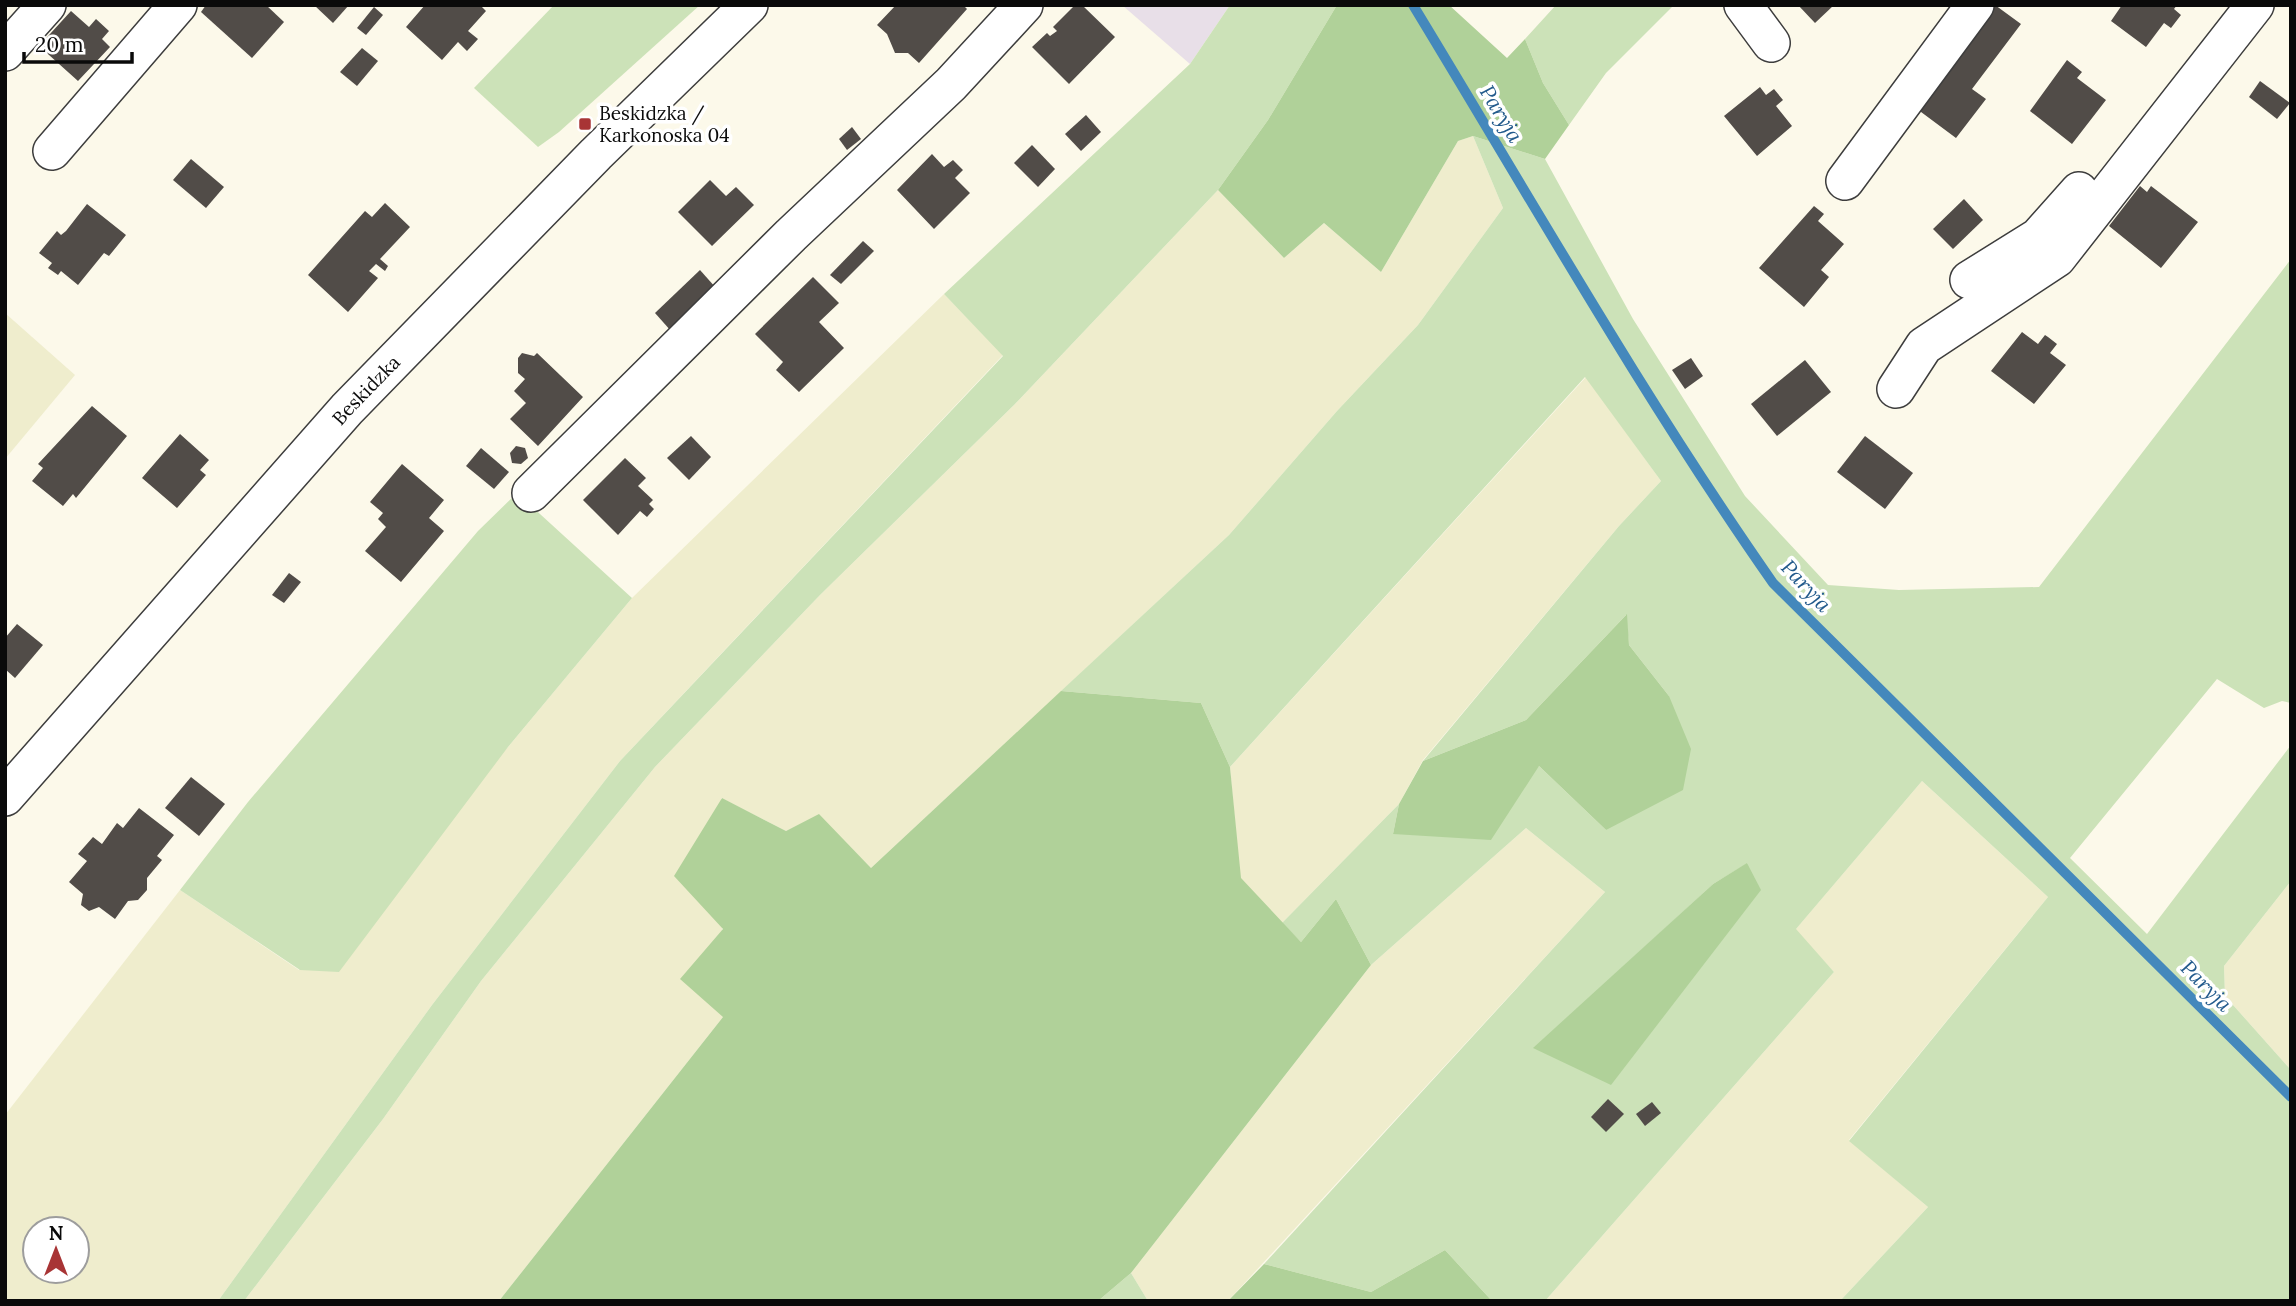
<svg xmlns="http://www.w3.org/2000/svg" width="2296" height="1306" font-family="Lora,serif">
  <rect width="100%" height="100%" fill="#fcf9ea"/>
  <polygon fill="#e8dfe8" points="1122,5 1230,5 1190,64"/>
  <g fill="#efedcd" fill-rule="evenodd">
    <polygon points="1473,136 1503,208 1418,325 1337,411 1229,535 871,868 819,815 786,831 721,798 723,1017 499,1301 244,1301 383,1119 481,981 655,767 820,595 1014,405 1218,190 1284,258 1324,223 1381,272 1458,141"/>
    <path d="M 944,294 L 1003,355 L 620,761 L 432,1005 L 218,1301 L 5,1301 L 5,1115 L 180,890 L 299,970 L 508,747 L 632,598 ZM 35,1229 L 77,1229 L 77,1271 L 35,1271 Z"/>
    <polygon points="5,313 75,375 5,459"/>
    <polygon points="1586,377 1661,481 1619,526 1423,760 1399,804 1282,923 1240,878 1230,767"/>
    <polygon points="1922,781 2048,897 1849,1140 1928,1207 1840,1301 1545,1301 1834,972 1795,930"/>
    <polygon points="1526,828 1605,892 1228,1301 1148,1301 1131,1273 1371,965"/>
    <polygon points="2291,881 2291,1070 2225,996 2224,966"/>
  </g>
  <g fill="#cce2b8" fill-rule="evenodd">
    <polygon points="554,5 700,5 559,132 538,147 474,88"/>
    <polygon points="1230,5 1337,5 1268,120 1218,190 1014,405 820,595 655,767 481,981 383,1119 244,1301 218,1301 432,1005 620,761 1003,356 944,294 1190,64"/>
    <polygon points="1556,5 1674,5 1606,73 1569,125 1543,83 1525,39"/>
    <path d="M 1473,136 L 1545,159 L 1633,319 L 1745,496 L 1828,585 L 1899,590 L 2039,587 L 2291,259 L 2291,703 L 2282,701 L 2264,708 L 2217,679 L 2070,858 L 2147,934 L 2291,745 L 2291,881 L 2224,966 L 2225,996 L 2291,1070 L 2291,1301 L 1840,1301 L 1928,1207 L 1849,1141 L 2048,897 L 1922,781 L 1796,929 L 1834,972 L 1545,1301 L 1492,1301 L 1445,1250 L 1371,1292 L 1264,1264 L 1605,892 L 1526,828 L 1371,965 L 1336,899 L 1301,942 L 1282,923 L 1399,804 L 1393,834 L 1539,766 L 1606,830 L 1669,696 L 1629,645 L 1626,615 L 1526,720 L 1423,761 L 1619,526 L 1661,481 L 1585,377 L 1230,767 L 1201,703 L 1061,691 L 1229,535 L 1337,411 L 1418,325 L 1503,208 ZM 1748,863 L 1534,1049 L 1713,884 Z"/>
    <polygon points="517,493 632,598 508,747 339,972 300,970 180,890 248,802 478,531"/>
    <polygon points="1131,1273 1148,1301 1098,1301"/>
  </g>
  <g fill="#b0d199">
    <polygon points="1337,5 1449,5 1507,58 1525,39 1543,83 1569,125 1545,159 1473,136 1458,141 1381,272 1324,223 1284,258 1218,190 1268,120"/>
    <polygon points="1627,614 1629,645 1669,696 1691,749 1683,790 1606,830 1539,766 1491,840 1393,834 1399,804 1423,761 1526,720"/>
    <polygon points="1061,691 1201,703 1230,767 1241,878 1301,942 1336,899 1371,965 1131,1273 1098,1301 499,1301 723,1017 680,979 723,929 674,876 722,798 786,831 819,814 871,868"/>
    <polygon points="1747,863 1761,890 1611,1085 1533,1048 1713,884"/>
    <polygon points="1445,1250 1492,1301 1228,1301 1264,1264 1371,1292"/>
  </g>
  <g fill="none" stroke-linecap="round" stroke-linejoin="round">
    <path stroke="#4488bc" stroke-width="10" d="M 1413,5 C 1531,199 1643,397 1773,583 L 2291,1097"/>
  </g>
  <g fill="#514c48">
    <polygon points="206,5 266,5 284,22 252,58 201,12"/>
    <polygon points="314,5 349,5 333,23"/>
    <polygon points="425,5 480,5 486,11 468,31 478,39 467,51 458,42 442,60 406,27"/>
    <polygon points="896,5 963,5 967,9 919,63 908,53 895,53 887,34 877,25"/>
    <polygon points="1075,5 1082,5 1115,37 1069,84 1032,47 1047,33 1050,36 1057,31 1053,27"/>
    <polygon points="1798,5 1834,5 1815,23"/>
    <polygon points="1995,5 2021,24 1972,89 1986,99 1956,138 1917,109"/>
    <polygon points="2122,5 2177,5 2174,9 2181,15 2171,28 2164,23 2146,47 2111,21"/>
    <polygon points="374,7 383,15 366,35 357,28"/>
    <polygon points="71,11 89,27 96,19 109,31 102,39 110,47 78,81 39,46"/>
    <polygon points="362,48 378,61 357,86 340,72"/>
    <polygon points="2067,60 2082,72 2077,78 2106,100 2072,144 2030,111"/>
    <polygon points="2260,81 2290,103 2277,119 2249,97"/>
    <polygon points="1760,87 1766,95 1774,89 1783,100 1776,106 1792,126 1757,156 1724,116"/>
    <polygon points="1086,115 1101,132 1081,151 1065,134"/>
    <polygon points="852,127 861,139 847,150 839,139"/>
    <polygon points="1032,145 1055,169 1038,187 1014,163"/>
    <polygon points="932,154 944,167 953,160 963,170 955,178 970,193 934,229 897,190"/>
    <polygon points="191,159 224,187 206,208 173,180"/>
    <polygon points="710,180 726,196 736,187 754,205 712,246 678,212"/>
    <polygon points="2140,186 2147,192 2151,186 2198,222 2161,268 2109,226"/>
    <polygon points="1964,199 1983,220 1953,249 1933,229"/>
    <polygon points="385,203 410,227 380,259 388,266 385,271 376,264 369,271 378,278 348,312 308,275 365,211 372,217"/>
    <polygon points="87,204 126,235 109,256 104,253 78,285 61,271 58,275 48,268 52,263 39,253 57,231 61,235 66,231"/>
    <polygon points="1814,206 1824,214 1818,221 1844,244 1821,270 1829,277 1804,307 1759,268"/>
    <polygon points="863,241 874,251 841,284 830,275"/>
    <polygon points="700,270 716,288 671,331 655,313"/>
    <polygon points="813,277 839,303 819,322 844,348 799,392 776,370 783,362 755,334"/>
    <polygon points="2022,332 2038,344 2045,335 2048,337 2057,344 2050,353 2066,365 2034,404 1991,371"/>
    <polygon points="522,353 534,356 537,353 583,397 538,446 510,419 526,403 514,391 525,379 518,373 518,358"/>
    <polygon points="1691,358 1703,376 1685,389 1672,370"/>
    <polygon points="1805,360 1831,392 1777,436 1751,404"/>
    <polygon points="92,406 127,436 76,498 73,494 63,506 32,481 43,468 38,464"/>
    <polygon points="180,434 209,460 200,470 206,475 177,508 142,478"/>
    <polygon points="691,436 711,457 689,480 667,458"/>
    <polygon points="1865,436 1913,473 1885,509 1837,472"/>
    <polygon points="516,446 525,448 528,458 521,464 512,463 510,453"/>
    <polygon points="481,448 509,472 494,489 466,466"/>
    <polygon points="625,458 646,478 638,486 653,500 649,504 654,509 647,517 640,511 618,535 583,500"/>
    <polygon points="402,464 444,500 429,518 444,531 401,582 365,551 386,527 378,519 383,513 370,502"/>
    <polygon points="289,573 301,582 284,603 272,595"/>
    <polygon points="17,624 43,645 15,678 5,669 5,638"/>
    <polygon points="191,777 225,804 199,836 165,808"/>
    <polygon points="139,808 174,835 157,856 162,860 147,878 147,890 138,900 128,901 115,919 99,907 89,911 81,905 83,894 69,882 87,861 78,854 93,837 102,844 117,823 123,828"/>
    <polygon points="1608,1099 1624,1114 1606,1132 1591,1117"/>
    <polygon points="1652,1102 1661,1113 1645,1126 1636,1114"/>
  </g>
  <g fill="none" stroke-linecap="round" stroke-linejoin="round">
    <defs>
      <g id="minor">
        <polyline points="1743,5 1771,43"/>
        <polyline points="5,52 47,5"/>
        <polyline points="52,151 178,5"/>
        <polyline points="1845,181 1975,5"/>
        <polyline points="1969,280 2038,237 2079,191"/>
        <polyline points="1896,389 1924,346 2057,258 2255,5"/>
        <polyline points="531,493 791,235 951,84 1024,5"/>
        <path id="s1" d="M 5,797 L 347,409 L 596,154 L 749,5"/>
      </g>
    </defs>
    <use href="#minor" stroke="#3d3d3d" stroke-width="40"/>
    <use href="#minor" stroke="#fff" stroke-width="37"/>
  </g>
  <rect fill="#a83435" stroke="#fff" stroke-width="2.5" x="578" y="117" width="14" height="14" rx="3.5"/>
  <g text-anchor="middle" stroke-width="7" stroke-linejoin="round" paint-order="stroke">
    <g font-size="19" fill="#0a0a0a" stroke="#fff" text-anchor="start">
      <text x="599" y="120">Beskidzka /<tspan x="599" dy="22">Karkonoska 04</tspan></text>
    </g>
    <g font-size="19" fill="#0a0a0a" stroke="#fff">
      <text dy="7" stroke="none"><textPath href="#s1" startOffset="544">Beskidzka</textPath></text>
    </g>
    <g font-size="21" font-style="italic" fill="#235b8c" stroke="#fff">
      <text transform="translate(1501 114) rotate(59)" y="7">Paryja</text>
      <text transform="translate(1806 586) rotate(47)" y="7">Paryja</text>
      <text transform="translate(2206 986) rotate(45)" y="7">Paryja</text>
    </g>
  </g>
  <rect width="2296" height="1306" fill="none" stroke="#0a0a0a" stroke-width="14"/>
  <g transform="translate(56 1250)"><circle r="33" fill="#ffffff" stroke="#9d9d9d" stroke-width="2"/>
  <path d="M0-5L12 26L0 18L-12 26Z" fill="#a83435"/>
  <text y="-10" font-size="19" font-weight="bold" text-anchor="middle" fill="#0a0a0a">N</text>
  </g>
  <path d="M24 52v10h108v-10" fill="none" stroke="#0a0a0a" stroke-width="3.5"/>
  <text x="35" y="52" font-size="21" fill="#0a0a0a" stroke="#ffffff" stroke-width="5" paint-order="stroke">20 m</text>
</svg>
